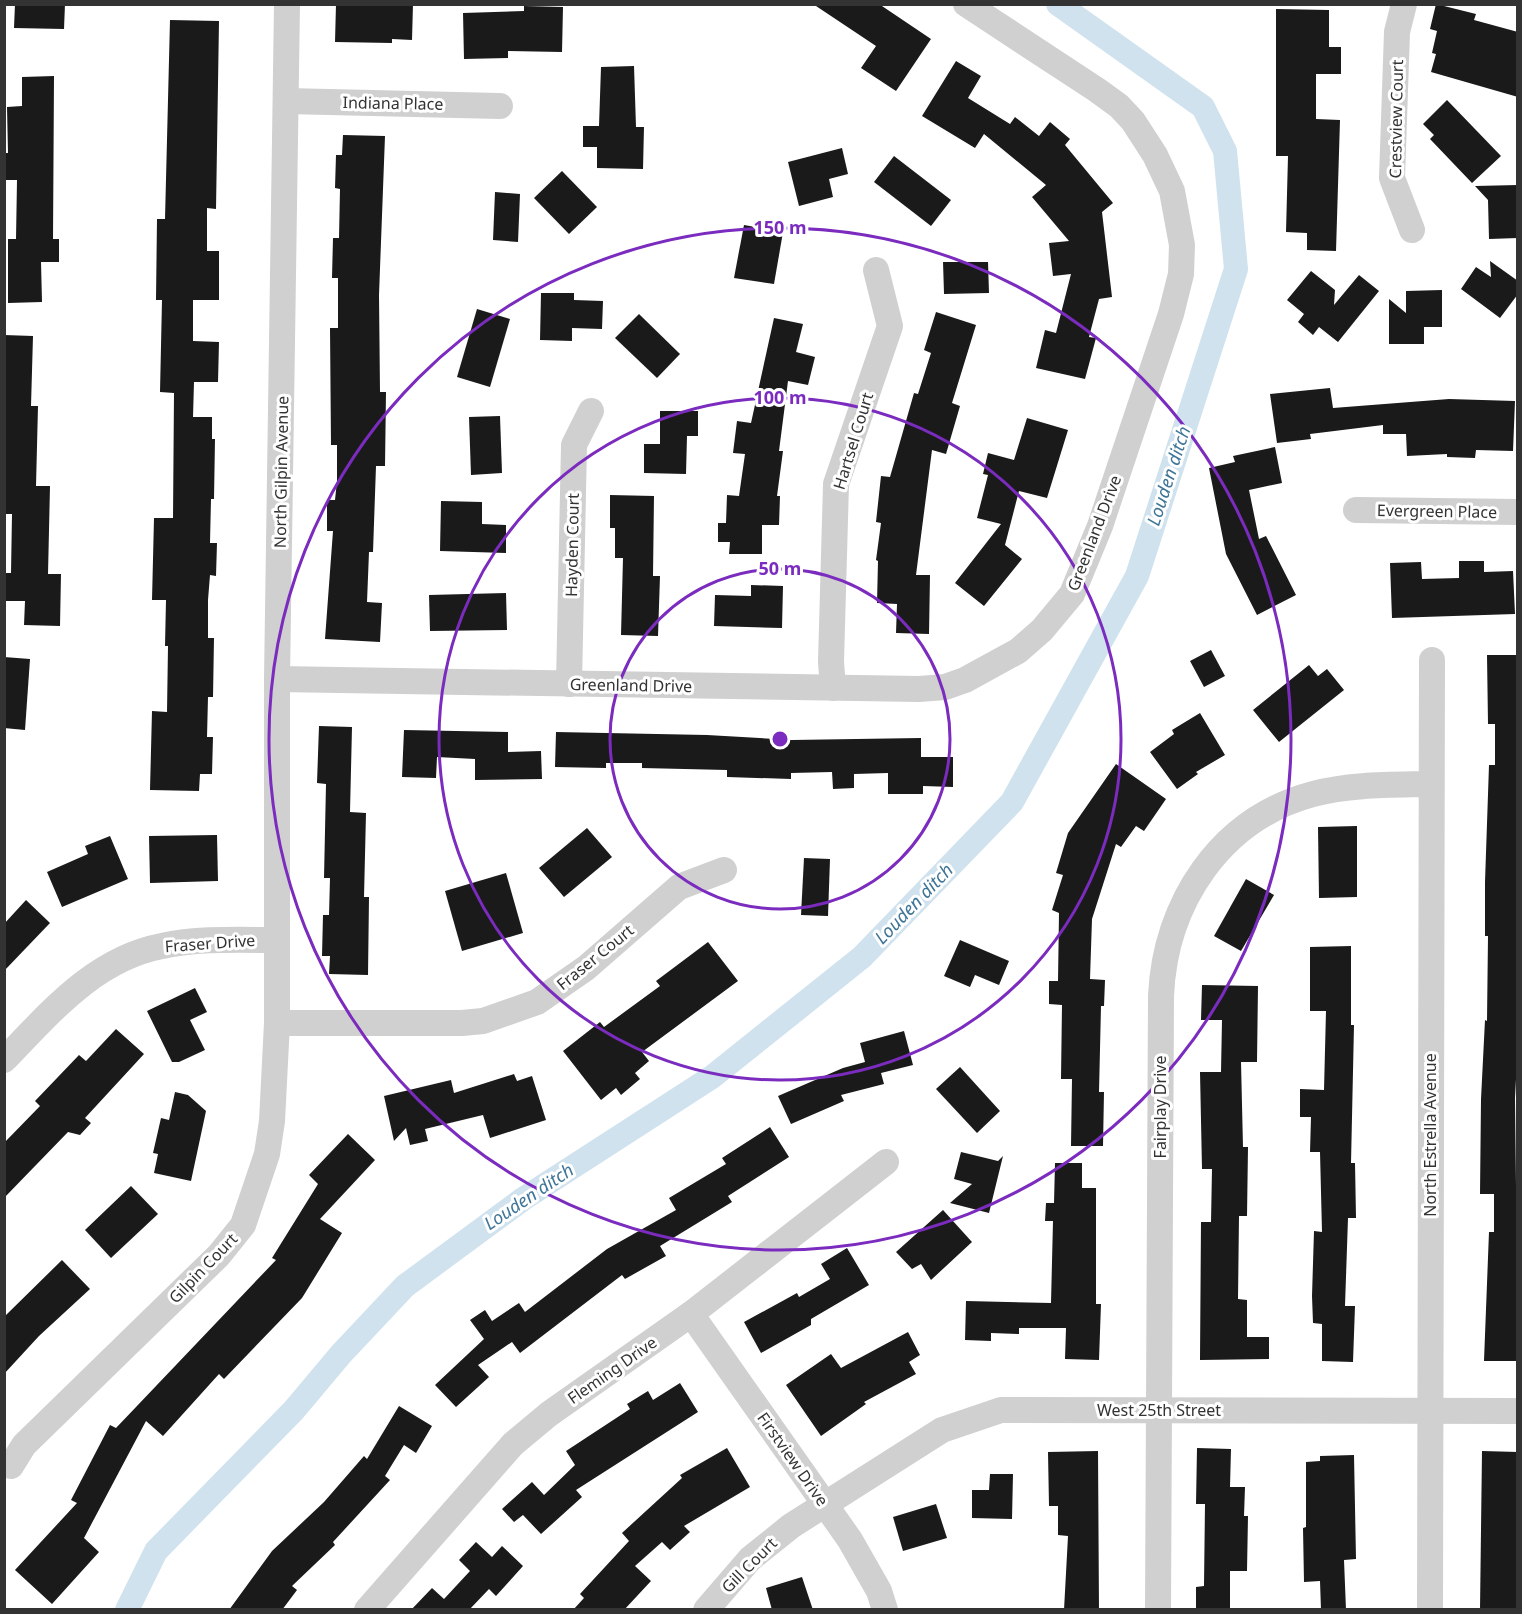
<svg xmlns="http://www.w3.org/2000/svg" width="1522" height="1614" font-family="'Noto Sans',sans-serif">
  <rect width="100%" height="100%" fill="#fff"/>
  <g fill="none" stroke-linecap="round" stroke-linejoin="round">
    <polyline stroke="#cfe2ee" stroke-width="24" points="127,1610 156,1551 294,1410 341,1354 405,1286 523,1199 712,1077 862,957 1012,802 1137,576 1236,269 1225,151 1203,107 1058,4"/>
  </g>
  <g fill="#1a1a1a">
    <polygon points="15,4 65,4 64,29 14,28"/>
    <polygon points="336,4 413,4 412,40 392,39 392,43 335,42"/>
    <polygon points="813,4 879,4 931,39 896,91 861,68 876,46"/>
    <polygon points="1436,4 1476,14 1474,20 1518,32 1518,97 1431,72 1436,54 1432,53 1437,31 1430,29"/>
    <polygon points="524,6 563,7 562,52 508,51 508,58 464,59 463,13 524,11"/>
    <polygon points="1276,9 1329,10 1329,47 1341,47 1341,74 1316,74 1316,119 1340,120 1336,251 1307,250 1307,233 1286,232 1288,156 1276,156"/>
    <polygon points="170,20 219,21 216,209 207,208 207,251 219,251 219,300 193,300 193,341 219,342 218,382 194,382 193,417 212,417 212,439 215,439 214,499 211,499 210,543 217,543 216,576 210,575 208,600 208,638 214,638 213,697 208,697 207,737 213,737 212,774 200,774 199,791 150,790 152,711 167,712 168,646 165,646 166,600 152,600 154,518 173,518 174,393 160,392 162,300 156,300 157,219 165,219"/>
    <polygon points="956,61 981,76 968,98 1010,124 1015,117 1039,136 1050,122 1070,139 1065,145 1113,203 1102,212 1112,297 1099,299 1089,337 1096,338 1085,379 1036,368 1045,330 1056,333 1071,274 1053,276 1049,243 1069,241 1032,197 1046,185 984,134 975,148 922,116"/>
    <polygon points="634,66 636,127 644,127 643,169 597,168 597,147 583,147 583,126 599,126 601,67"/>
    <polygon points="54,76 53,239 59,239 59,262 41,262 42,302 8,303 8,239 16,239 17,180 5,180 5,153 8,153 7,107 22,106 22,77"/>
    <polygon points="1447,100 1501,156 1472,183 1430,139 1434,135 1423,124"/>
    <polygon points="343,135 385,136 379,295 380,392 386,392 385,466 376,466 373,552 369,552 367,602 382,603 380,642 325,639 333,531 327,531 327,500 335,500 337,481 337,445 331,445 330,328 338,328 338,278 332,278 333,238 339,238 340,189 335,188 336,155 342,155"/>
    <polygon points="842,148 848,174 829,179 833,197 799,206 788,162"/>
    <polygon points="894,156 951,200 931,226 874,182"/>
    <polygon points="562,171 597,207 569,234 534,198"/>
    <polygon points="1518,185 1518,238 1489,239 1488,200 1475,186"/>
    <polygon points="495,192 520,194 518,242 493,240"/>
    <polygon points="744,225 783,232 774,284 734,278"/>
    <polygon points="1490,261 1518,281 1518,294 1500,318 1461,289 1476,267 1491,277"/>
    <polygon points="943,262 988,262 989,293 944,294"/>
    <polygon points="1311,271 1335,290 1334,305 1359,275 1379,291 1338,342 1319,327 1313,335 1298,322 1304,314 1287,300"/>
    <polygon points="1442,290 1442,327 1424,327 1424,344 1389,344 1389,299 1406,313 1406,291"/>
    <polygon points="541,293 574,293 574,300 603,301 602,329 572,328 572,341 540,340"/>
    <polygon points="477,309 510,319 490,387 457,377"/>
    <polygon points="936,312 976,325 952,403 960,406 946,454 932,450 916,575 930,575 929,634 896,633 897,604 877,603 878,561 876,560 881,523 876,522 881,476 890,477 914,393 918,394 931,353 924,350"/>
    <polygon points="639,314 680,354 657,378 615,338"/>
    <polygon points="774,318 803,324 796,352 815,357 808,385 788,381 779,451 783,451 777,496 780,496 779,525 762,525 762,554 729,554 730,542 718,542 718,523 726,523 727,495 739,496 745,454 733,453 737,421 751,423"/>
    <polygon points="4,335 33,336 31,406 38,406 36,486 50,486 48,574 61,574 60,626 24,625 25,601 4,601 4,573 11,573 12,514 4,514"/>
    <polygon points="1330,388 1333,408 1449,399 1515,401 1513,451 1476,450 1475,458 1447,457 1447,454 1407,456 1406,434 1383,434 1383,425 1310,434 1311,439 1277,443 1270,394"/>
    <polygon points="660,411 698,411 698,436 687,436 686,474 644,473 644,444 660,444"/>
    <polygon points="500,416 502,473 471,475 469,417"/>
    <polygon points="1027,418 1068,430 1047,498 1019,491 1005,545 1022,559 984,606 955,583 1001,524 977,518 988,475 983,474 988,453 1014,460"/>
    <polygon points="1275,447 1282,483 1249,490 1259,539 1266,536 1296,595 1257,615 1226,554 1209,468 1235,462 1233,456"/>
    <polygon points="610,495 654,496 653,576 660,576 658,636 621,635 623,558 615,558 615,528 610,528"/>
    <polygon points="441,501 482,502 482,524 506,525 506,553 440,551"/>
    <polygon points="1459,561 1484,561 1484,572 1513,571 1515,614 1392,618 1390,563 1421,562 1422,579 1459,578"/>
    <polygon points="751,585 783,586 782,628 714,626 715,595 751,596"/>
    <polygon points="506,593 507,630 430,631 429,595"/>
    <polygon points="1211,650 1225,676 1204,687 1190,661"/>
    <polygon points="1487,655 1518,655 1518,1042 1515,1098 1518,1361 1484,1361 1489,1232 1494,1232 1494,1194 1480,1194 1481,1099 1485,1020 1487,1021 1488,936 1485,936 1485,882 1489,765 1495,765 1495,724 1488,724"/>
    <polygon points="4,657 30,659 25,730 4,728"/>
    <polygon points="1309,665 1318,676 1327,669 1344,690 1279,742 1253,710"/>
    <polygon points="1200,713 1225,755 1196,772 1198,774 1177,789 1150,752 1174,734 1172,730"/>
    <polygon points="319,726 352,727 350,812 366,813 364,897 369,897 368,975 329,974 330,956 322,956 323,915 329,915 330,878 324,878 326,784 317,783"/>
    <polygon points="404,730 508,732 508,752 541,751 542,779 475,780 475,759 437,757 436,778 402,777"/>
    <polygon points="556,732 707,735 792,740 921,738 921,757 953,757 953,787 923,786 923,794 888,794 888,773 854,774 854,788 833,789 832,772 791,773 791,779 727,777 727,770 642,768 642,763 606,763 606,768 555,767"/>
    <polygon points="1116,764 1166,799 1144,831 1136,826 1121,847 1116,844 1092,919 1090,979 1105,980 1104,1006 1101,1006 1099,1092 1104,1092 1103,1146 1071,1146 1072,1079 1061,1079 1062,1005 1049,1004 1049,981 1058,981 1059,913 1052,910 1063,875 1056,873 1068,833"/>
    <polygon points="1357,826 1357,897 1319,898 1318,827"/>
    <polygon points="587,828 612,857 564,897 539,868"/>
    <polygon points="217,835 218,881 150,883 149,836"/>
    <polygon points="110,836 128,879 62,907 47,872 88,854 85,846"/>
    <polygon points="804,858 830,859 828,916 801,915"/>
    <polygon points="506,873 523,933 462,951 445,891"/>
    <polygon points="1246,879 1274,895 1241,951 1214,936"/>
    <polygon points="26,900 50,923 4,971 4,924"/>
    <polygon points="960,940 1009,961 999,985 975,975 970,987 944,976"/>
    <polygon points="708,942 738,981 642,1052 649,1061 635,1073 640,1079 621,1095 616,1088 601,1100 563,1051 600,1022 604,1027 660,986 656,981"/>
    <polygon points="1351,946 1351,1025 1354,1025 1351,1163 1355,1163 1356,1218 1348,1218 1345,1306 1355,1306 1353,1362 1322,1361 1322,1324 1313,1323 1312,1296 1314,1231 1322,1232 1320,1152 1310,1152 1311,1117 1300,1117 1300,1089 1324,1090 1326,1011 1310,1011 1310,947"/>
    <polygon points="1202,985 1258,986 1257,1062 1241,1062 1243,1147 1248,1147 1247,1216 1239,1216 1238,1299 1247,1300 1247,1337 1269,1337 1269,1359 1200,1360 1201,1222 1211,1222 1212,1169 1202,1169 1200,1072 1221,1072 1222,1020 1201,1020"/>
    <polygon points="195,988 207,1012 190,1020 205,1050 179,1062 172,1062 147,1011"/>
    <polygon points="116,1029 144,1054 85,1118 91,1123 80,1135 68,1132 4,1198 4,1143 40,1106 35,1101 79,1055 86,1061"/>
    <polygon points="904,1031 913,1065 881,1073 884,1084 841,1095 844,1101 791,1124 778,1096 843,1068 865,1062 860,1043"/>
    <polygon points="960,1067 1000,1111 977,1133 936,1089"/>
    <polygon points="514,1074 517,1081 532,1076 546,1120 490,1138 483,1115 425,1129 428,1141 410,1145 406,1128 394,1141 384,1096 451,1080 454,1093"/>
    <polygon points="175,1092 188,1095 206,1111 191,1181 154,1173 158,1154 153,1153 161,1118 169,1120"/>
    <polygon points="770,1127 789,1157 728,1196 732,1202 660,1246 666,1256 625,1279 622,1275 520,1353 512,1342 478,1365 489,1377 456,1407 435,1385 484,1339 470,1320 485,1310 492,1321 519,1303 525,1312 607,1249 676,1210 669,1198 726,1164 722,1158"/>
    <polygon points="348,1134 375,1160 320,1219 342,1233 302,1298 224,1379 219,1374 163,1436 146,1421 84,1538 99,1552 52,1604 15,1570 77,1503 71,1500 110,1425 116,1428 276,1260 272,1258 318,1184 309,1175"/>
    <polygon points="961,1152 998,1161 1003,1156 989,1213 950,1203 972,1184 954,1179"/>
    <polygon points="1055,1163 1082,1163 1082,1188 1096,1188 1096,1304 1101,1304 1099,1360 1065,1359 1066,1328 1019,1328 1019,1334 991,1333 991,1341 965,1340 966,1301 1051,1303 1053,1221 1045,1221 1046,1203 1054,1203"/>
    <polygon points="131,1186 158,1214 111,1258 85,1230"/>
    <polygon points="943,1210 972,1242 931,1280 921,1264 912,1269 896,1252"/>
    <polygon points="847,1248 869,1285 811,1319 811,1325 761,1353 744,1322 797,1293 799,1297 830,1279 821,1264"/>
    <polygon points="62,1260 90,1289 39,1336 4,1374 4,1317"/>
    <polygon points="908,1332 920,1355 909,1362 916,1374 864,1402 866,1404 821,1436 786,1385 831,1354 841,1368"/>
    <polygon points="680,1383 698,1412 576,1490 582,1497 541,1534 523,1515 514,1522 502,1509 532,1482 544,1495 575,1465 566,1451 630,1409 627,1404 648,1391 653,1400"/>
    <polygon points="399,1406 432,1426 416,1453 404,1445 385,1476 390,1480 333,1542 335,1545 292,1586 297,1590 282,1610 229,1610 272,1551 324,1502 364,1456 367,1459"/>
    <polygon points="727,1448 750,1487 684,1526 690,1532 670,1550 662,1542 635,1566 651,1581 624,1610 573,1610 584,1598 580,1594 629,1541 622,1533 682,1478 680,1475"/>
    <polygon points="1197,1448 1231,1449 1230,1487 1245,1487 1244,1516 1248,1516 1247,1571 1230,1571 1230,1610 1196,1610 1196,1587 1204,1586 1205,1504 1196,1504"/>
    <polygon points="1098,1451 1099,1610 1064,1610 1068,1536 1058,1535 1058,1506 1049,1506 1048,1452"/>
    <polygon points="1482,1451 1518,1452 1516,1610 1480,1610"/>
    <polygon points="1354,1455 1356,1559 1344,1560 1346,1610 1321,1610 1320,1581 1304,1582 1303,1528 1306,1527 1306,1462 1320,1461 1320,1456"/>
    <polygon points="990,1474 1013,1474 1012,1519 972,1518 972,1490 989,1490"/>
    <polygon points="936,1504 947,1538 903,1551 893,1517"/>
    <polygon points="476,1542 492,1557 502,1546 523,1566 496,1596 489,1589 469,1610 411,1610 432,1588 444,1599 470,1571 459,1560"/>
    <polygon points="802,1577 813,1610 772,1610 766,1588"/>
  </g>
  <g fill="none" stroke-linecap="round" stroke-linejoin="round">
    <g stroke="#d0d0d0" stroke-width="26">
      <polyline points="1404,4 1397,32 1392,178 1412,230"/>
      <polyline points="286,101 500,106"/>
      <polyline points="1356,510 1518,512"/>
      <polyline points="277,679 919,689 945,687 965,680 1018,651 1042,630 1072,594 1100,526 1171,314 1181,274 1182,245 1172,191 1155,155 1133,121 1119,106 1097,90 966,4"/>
      <polyline points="569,684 574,445 591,411"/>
      <polyline points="833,688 831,662 836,484 890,326 876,270"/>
      <polyline points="277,1023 462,1023 483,1021 537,1002 586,968 679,887 724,870"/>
      <path d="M 4,1060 C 50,1013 94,959 162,946 C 199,938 238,940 276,940"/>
      <polyline points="691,1314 850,1540 879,1591 885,1610"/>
      <polyline points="11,1466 24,1445 219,1255 243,1225 267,1154 272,1121 277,1023 277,679 287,4"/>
      <polyline points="367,1610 513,1444 549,1414 691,1314 886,1162"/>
      <polyline points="706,1610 750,1559 791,1526 942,1430 1001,1410 1518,1411"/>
      <path d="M 1158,1610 L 1161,996 C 1165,903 1220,819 1313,794 C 1351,784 1392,785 1431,784"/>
      <polyline points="1430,1610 1432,660"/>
    </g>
  </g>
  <g fill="none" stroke="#7b2cbf" stroke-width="3">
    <circle cx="780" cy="739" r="170"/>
    <circle cx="780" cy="739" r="341"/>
    <circle cx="780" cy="739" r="511"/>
  </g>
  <g text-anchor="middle" stroke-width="6" stroke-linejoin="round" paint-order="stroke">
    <g font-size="16" fill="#333" stroke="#fff">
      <text transform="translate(393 103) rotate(1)" y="6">Indiana Place</text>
      <text transform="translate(1396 119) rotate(-89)" y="6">Crestview Court</text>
      <text transform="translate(853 441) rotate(-73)" y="6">Hartsel Court</text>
      <text transform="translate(281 472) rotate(-89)" y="6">North Gilpin Avenue</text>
      <text transform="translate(1437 511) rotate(1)" y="6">Evergreen Place</text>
      <text transform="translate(1094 533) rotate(-69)" y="6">Greenland Drive</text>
      <text transform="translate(572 545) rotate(-89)" y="6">Hayden Court</text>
      <text transform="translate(631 685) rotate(1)" y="6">Greenland Drive</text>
      <text transform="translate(210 943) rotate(-4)" y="6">Fraser Drive</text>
      <text transform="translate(595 957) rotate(-39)" y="6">Fraser Court</text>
      <text transform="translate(1160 1107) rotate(-90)" y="6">Fairplay Drive</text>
      <text transform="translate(1430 1135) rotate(-90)" y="6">North Estrella Avenue</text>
      <text transform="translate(203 1268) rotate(-46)" y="6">Gilpin Court</text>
      <text transform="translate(612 1370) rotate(-35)" y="6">Fleming Drive</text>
      <text x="1159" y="1416">West 25th Street</text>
      <text transform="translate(793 1459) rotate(55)" y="6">Firstview Drive</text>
      <text transform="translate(749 1565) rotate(-45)" y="6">Gill Court</text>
    </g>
    <g font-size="18" font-style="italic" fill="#3f7597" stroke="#fff">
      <text transform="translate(1169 476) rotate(-72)" y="6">Louden ditch</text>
      <text transform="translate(914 904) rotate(-46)" y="6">Louden ditch</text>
      <text transform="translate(529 1197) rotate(-34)" y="6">Louden ditch</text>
    </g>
  </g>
  <circle cx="780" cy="739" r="9" fill="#7b2cbf" stroke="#fff" stroke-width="3"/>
  <g font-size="18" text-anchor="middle" font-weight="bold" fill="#7b2cbf" stroke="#fff" stroke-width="6" stroke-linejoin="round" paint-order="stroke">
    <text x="780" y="234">150 m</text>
    <text x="780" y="404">100 m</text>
    <text x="780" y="575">50 m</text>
  </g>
  <rect width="1522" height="1614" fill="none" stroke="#333333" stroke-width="12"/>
</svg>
